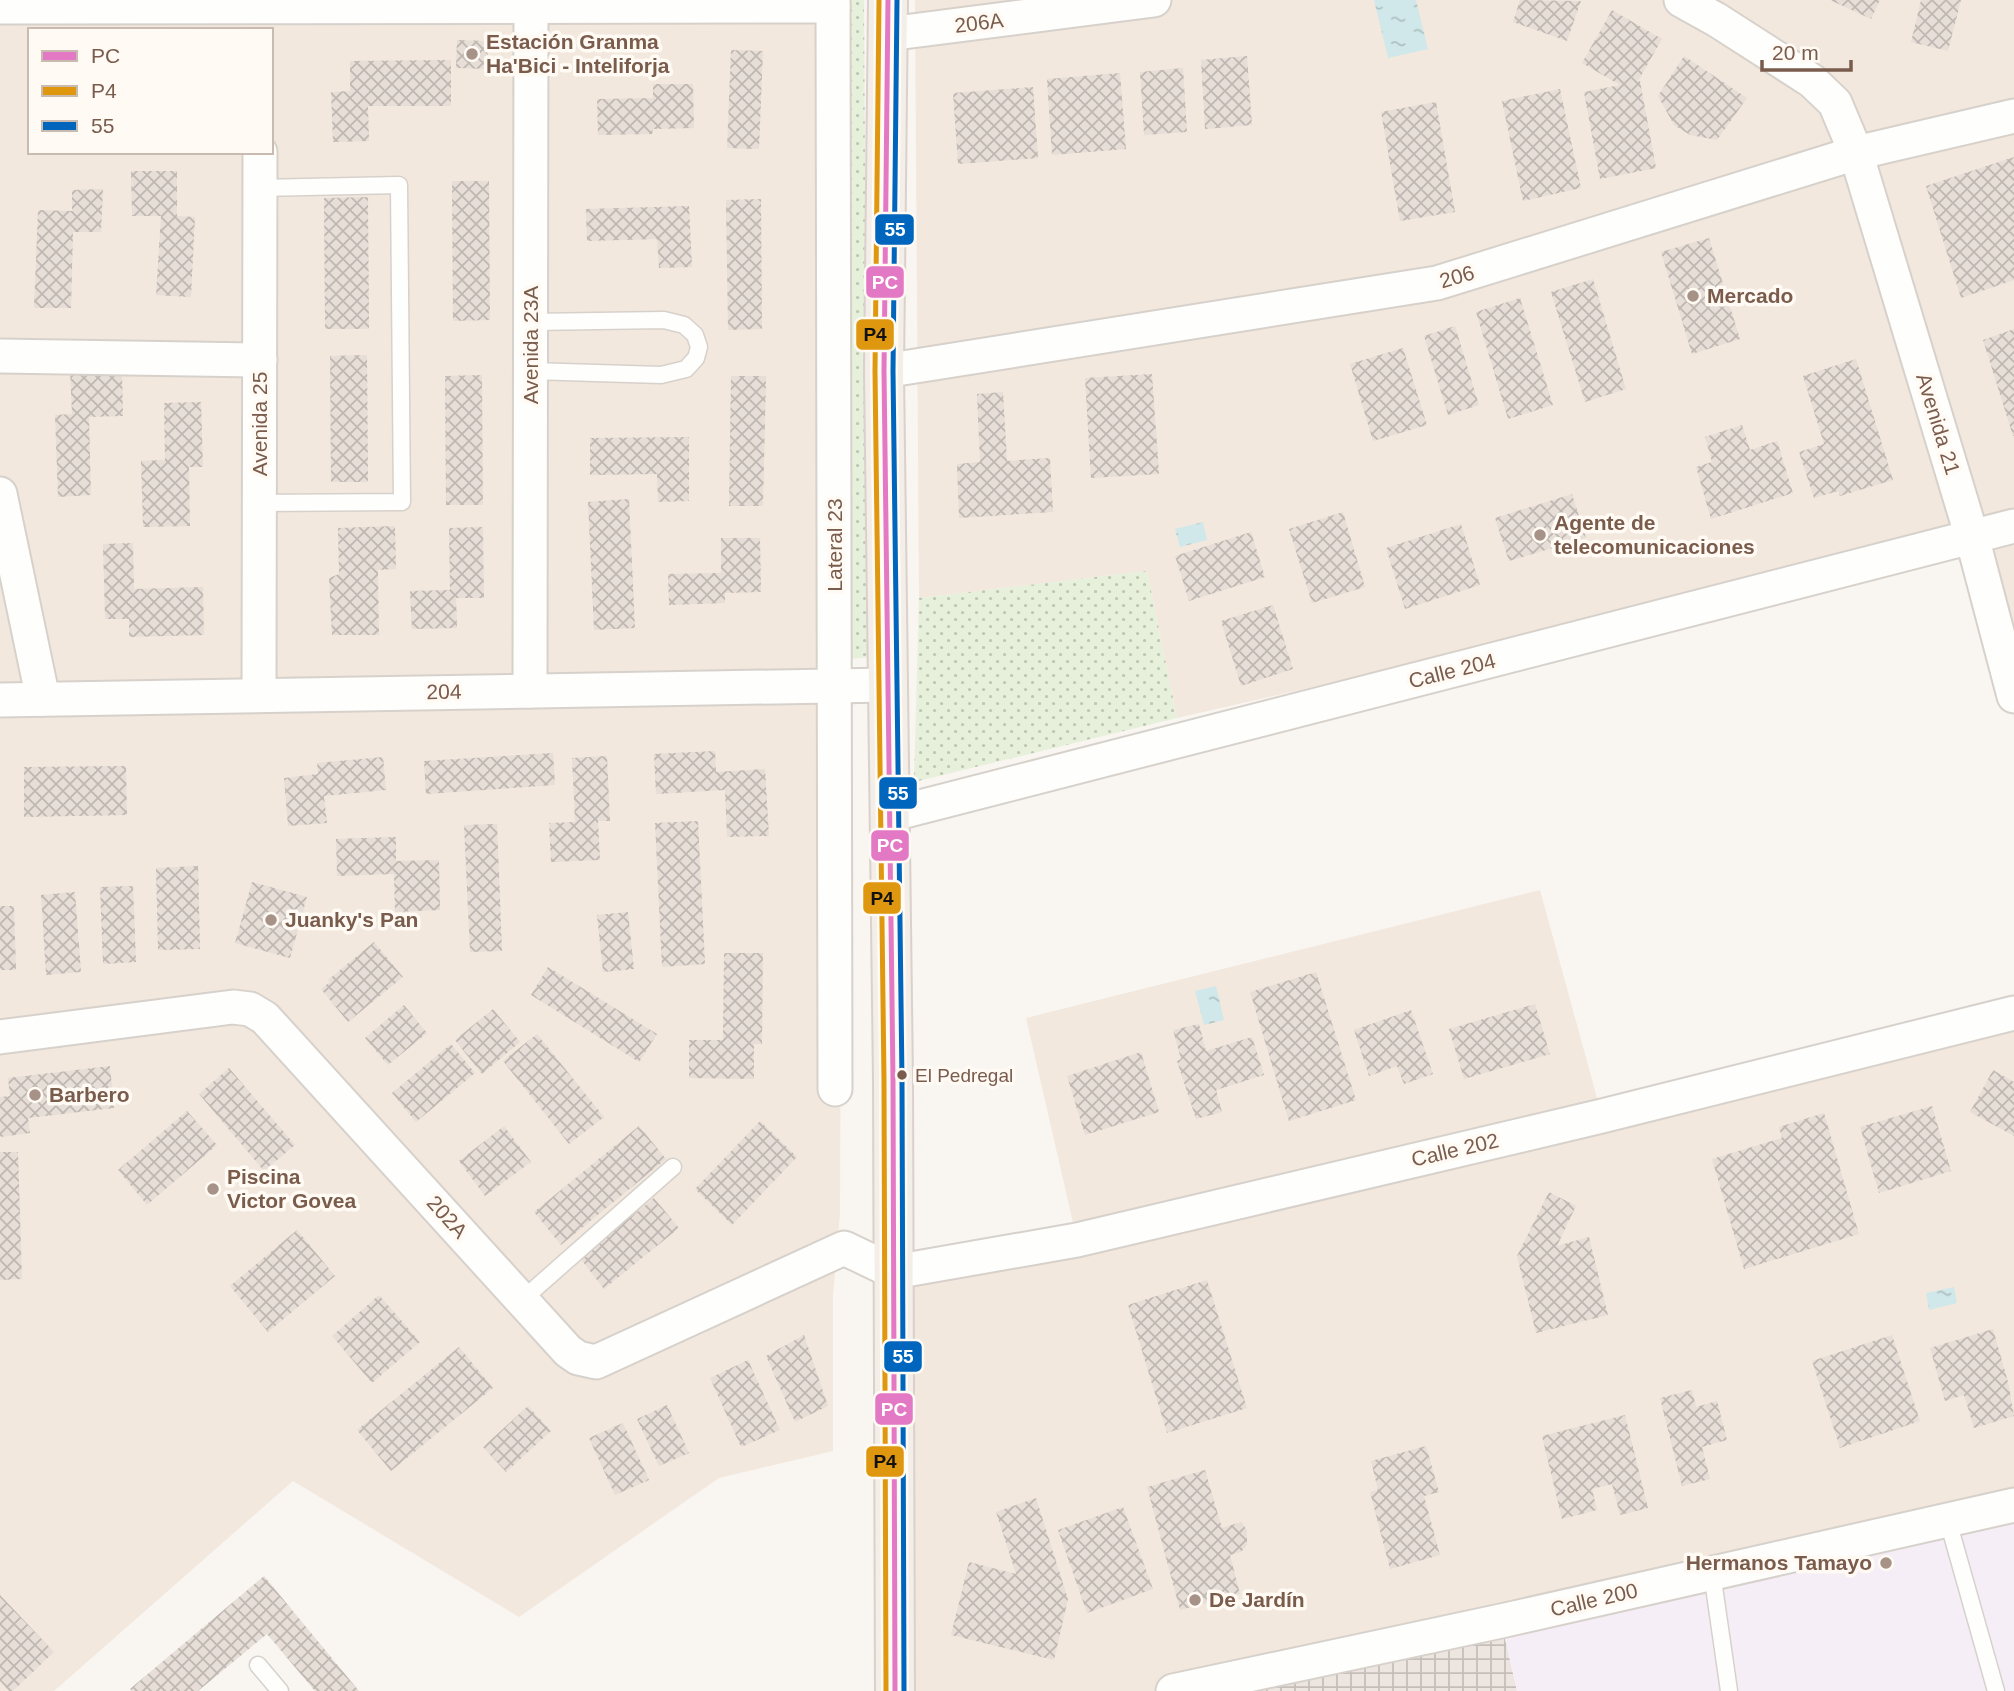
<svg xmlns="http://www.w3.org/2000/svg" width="2014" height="1691" font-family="Helvetica,sans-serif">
  <defs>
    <pattern id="industrial-grid" width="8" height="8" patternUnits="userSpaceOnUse" patternTransform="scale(1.75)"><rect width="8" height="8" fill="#ede5e0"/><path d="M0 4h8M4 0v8" fill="none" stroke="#c5bdb8"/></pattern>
    <pattern id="grass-dots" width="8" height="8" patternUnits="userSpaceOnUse" patternTransform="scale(1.75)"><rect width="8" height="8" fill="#e7f0db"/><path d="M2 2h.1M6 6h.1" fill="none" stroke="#c0c6b4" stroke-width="1.8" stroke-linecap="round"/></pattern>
    <pattern id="water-ripples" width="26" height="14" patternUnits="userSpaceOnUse" patternTransform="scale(1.75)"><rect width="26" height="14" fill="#d0e8ea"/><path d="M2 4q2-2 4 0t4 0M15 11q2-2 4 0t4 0" fill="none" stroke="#aebfc0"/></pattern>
    <pattern id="building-cross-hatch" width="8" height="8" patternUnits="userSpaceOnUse" patternTransform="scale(1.75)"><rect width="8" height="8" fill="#e6ded7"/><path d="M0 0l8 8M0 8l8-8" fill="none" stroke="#bfb7b1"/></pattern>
  </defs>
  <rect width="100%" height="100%" fill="#f9f5f0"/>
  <g fill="#f2e8de" fill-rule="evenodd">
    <path d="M 0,0 L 833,0 L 842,665 L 840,1213 L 833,1296 L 833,1451 L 719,1478 L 519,1617 L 293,1481 L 54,1691 L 0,1691 ZM 30,30 L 271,30 L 271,152 L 30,152 Z"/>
    <polygon points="915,0 2014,0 2014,696 1972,537 1177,718 1147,571 919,598"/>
    <polygon points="1540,890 1602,1116 2014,1013 2014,1505 1173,1691 894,1691 894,1272 1077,1240 1026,1018"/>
  </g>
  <polygon fill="url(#industrial-grid)" points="1501,1621 1517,1691 1213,1691"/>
  <polygon fill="#f6eef6" points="2014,1505 2014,1691 1517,1691 1501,1621"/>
  <g fill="url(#grass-dots)">
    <polygon points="846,0 864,0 868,657 851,659"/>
    <polygon points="1147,571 1177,718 914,782 919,598"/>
  </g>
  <g fill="url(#water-ripples)">
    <polygon points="1374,0 1416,0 1428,49 1388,58"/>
    <polygon points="1203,522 1207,540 1180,547 1175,529"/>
    <polygon points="1216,986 1224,1020 1204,1025 1195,991"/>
    <polygon points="1954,1287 1957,1303 1929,1310 1926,1293"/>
  </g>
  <g fill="url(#building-cross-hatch)">
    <polygon points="1520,0 1581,1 1567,41 1513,22"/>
    <polygon points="1830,0 1880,0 1871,19"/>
    <polygon points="1921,0 1961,0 1948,51 1911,42"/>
    <polygon points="1612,10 1662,39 1638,81 1640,81 1656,168 1600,179 1584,92 1620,85 1582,63"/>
    <polygon points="457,40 488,41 487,69 456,68"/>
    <polygon points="731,50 763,51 759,149 727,148"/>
    <polygon points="1247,56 1252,125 1205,129 1201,60"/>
    <polygon points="1684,56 1747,98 1717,140 1690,135 1674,125 1658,96"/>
    <polygon points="451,60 451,106 368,106 369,141 333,142 331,92 350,91 350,61"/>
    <polygon points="1183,68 1187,132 1144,135 1140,72"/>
    <polygon points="1120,73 1126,149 1052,155 1047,79"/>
    <polygon points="653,84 693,84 694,128 653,129 652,134 598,135 597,99 653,98"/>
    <polygon points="1033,87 1038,158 958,164 953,93"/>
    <polygon points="1560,89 1581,188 1523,201 1502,101"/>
    <polygon points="1436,102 1455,212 1400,221 1381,112"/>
    <polygon points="2014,157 2014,280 1961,298 1926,186"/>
    <polygon points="131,171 177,171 177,216 195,217 191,297 156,295 161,216 132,216"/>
    <polygon points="452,181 489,181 490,320 453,321"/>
    <polygon points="103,189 101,232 73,232 71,308 34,308 38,210 72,211 72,190"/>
    <polygon points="368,197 369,329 325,329 324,198"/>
    <polygon points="761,199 762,329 728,330 726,200"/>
    <polygon points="689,206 692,267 659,268 657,239 587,241 586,209"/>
    <polygon points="1709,238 1740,339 1692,354 1661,252"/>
    <polygon points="1593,279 1626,389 1585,402 1551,292"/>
    <polygon points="1520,298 1553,405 1508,419 1476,312"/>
    <polygon points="1455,326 1479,405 1448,415 1424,336"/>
    <polygon points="2014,329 2014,436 2013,436 1983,340"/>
    <polygon points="1403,348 1427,425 1373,441 1350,364"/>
    <polygon points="367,355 368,482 331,482 330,356"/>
    <polygon points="1856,359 1893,480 1840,496 1838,491 1814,498 1799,452 1824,444 1803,376"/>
    <polygon points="122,369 123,416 89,417 91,495 58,497 55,415 72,414 70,371"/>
    <polygon points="1152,374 1159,474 1091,478 1085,378"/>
    <polygon points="482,375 483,505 446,505 445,376"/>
    <polygon points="731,376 766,376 763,506 729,506"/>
    <polygon points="1003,392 1007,461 1050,458 1053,512 959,518 957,464 980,462 977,394"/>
    <polygon points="201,402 203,467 189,467 190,526 143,527 141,461 165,460 164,403"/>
    <polygon points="1742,425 1750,450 1777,441 1793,493 1711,519 1696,467 1712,462 1705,437"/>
    <polygon points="689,437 689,501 658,502 657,474 590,475 590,438"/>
    <polygon points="1572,494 1586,538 1509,561 1495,518"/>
    <polygon points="629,499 635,628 594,630 588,502"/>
    <polygon points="1343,512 1365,587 1312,603 1289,529"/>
    <polygon points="1461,524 1480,585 1405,609 1386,548"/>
    <polygon points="395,526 396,569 378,570 379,635 332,635 329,578 339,574 338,528"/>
    <polygon points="483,527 484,598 456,598 457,628 412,629 410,591 450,590 449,528"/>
    <polygon points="1251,532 1265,577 1189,601 1175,556"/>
    <polygon points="721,538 760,538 761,592 725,593 725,603 669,605 668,574 721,573"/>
    <polygon points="133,543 134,589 203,587 204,635 129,637 129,619 105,619 103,544"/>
    <polygon points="1273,605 1293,669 1241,686 1221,621"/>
    <polygon points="715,751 716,772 765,769 769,836 727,837 725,790 656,794 654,754"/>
    <polygon points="553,753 555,785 426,794 424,761"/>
    <polygon points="607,756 610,821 598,821 600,860 551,862 549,823 575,822 572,758"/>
    <polygon points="383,757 386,790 324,796 327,823 288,826 284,778 318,774 317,763"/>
    <polygon points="126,766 127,815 24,817 24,767"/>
    <polygon points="698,821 705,964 662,967 655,823"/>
    <polygon points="497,824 502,951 470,952 464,825"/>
    <polygon points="396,837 396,861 439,860 440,910 395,912 394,874 337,876 336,839"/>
    <polygon points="198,866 200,949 158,950 156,868"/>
    <polygon points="252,882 307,897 290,958 235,943"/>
    <polygon points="133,886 136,962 103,964 100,887"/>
    <polygon points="75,892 81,972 46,975 41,895"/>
    <polygon points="0,906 14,906 16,970 0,970"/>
    <polygon points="628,912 634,969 603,972 597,915"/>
    <polygon points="374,942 403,977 348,1022 321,989 330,982 328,980"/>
    <polygon points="724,953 763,953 762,1044 754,1044 754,1079 689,1078 689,1040 723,1040"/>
    <polygon points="548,967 657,1034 639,1062 531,995"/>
    <polygon points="1316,972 1356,1100 1289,1121 1250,992"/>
    <polygon points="1535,1004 1550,1054 1464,1079 1449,1029"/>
    <polygon points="404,1005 427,1033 388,1065 365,1038"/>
    <polygon points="493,1009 520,1042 482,1074 455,1040"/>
    <polygon points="1411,1010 1433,1074 1404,1084 1397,1066 1369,1076 1354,1030"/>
    <polygon points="1199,1024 1206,1051 1252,1037 1264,1075 1216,1090 1222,1112 1196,1119 1177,1061 1181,1059 1173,1030"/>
    <polygon points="537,1034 604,1117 569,1144 503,1061"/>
    <polygon points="451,1044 475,1073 416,1122 392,1093"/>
    <polygon points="1141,1052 1159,1112 1085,1135 1067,1076"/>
    <polygon points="110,1066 114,1108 28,1118 30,1133 0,1137 0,1097 10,1096 8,1078"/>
    <polygon points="229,1068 295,1145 264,1171 199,1094"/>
    <polygon points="1993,1070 2014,1082 2014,1136 1970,1112"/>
    <polygon points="1932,1106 1951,1171 1879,1193 1860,1127"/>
    <polygon points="187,1111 217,1145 147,1205 118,1170"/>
    <polygon points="1824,1113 1859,1234 1744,1269 1712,1159 1782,1138 1779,1127"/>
    <polygon points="760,1121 797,1157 732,1225 695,1189"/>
    <polygon points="504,1126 531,1162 485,1196 459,1161"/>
    <polygon points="639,1126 666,1159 561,1245 534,1212"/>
    <polygon points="0,1152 18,1152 22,1279 0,1280"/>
    <polygon points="1549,1192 1576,1206 1557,1246 1589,1237 1608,1315 1536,1333 1517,1256"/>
    <polygon points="654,1198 679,1228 604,1289 580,1258"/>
    <polygon points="297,1230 335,1276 268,1332 230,1286"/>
    <polygon points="1207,1280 1247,1408 1167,1433 1128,1305"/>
    <polygon points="379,1295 420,1342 372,1383 332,1336"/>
    <polygon points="1993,1329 2008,1382 2014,1416 1974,1428 1964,1395 1945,1401 1930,1348"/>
    <polygon points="804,1335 828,1406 795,1422 766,1356"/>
    <polygon points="1892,1335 1920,1421 1840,1448 1812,1361"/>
    <polygon points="459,1347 493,1388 391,1471 357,1430"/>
    <polygon points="748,1360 780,1430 741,1447 710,1378"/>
    <polygon points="1692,1390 1696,1407 1717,1401 1727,1440 1702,1447 1710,1479 1682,1486 1660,1398"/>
    <polygon points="667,1405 689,1453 659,1466 637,1419"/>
    <polygon points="528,1406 551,1431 506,1472 483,1447"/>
    <polygon points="1625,1415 1648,1508 1620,1515 1612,1484 1592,1489 1597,1510 1562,1519 1542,1436"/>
    <polygon points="623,1423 649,1480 615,1495 589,1438"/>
    <polygon points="1426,1446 1439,1492 1424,1496 1440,1555 1390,1569 1370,1492 1378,1490 1371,1461"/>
    <polygon points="1205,1470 1222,1528 1241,1522 1247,1530 1247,1545 1241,1552 1230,1555 1240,1594 1180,1610 1147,1487"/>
    <polygon points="1036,1498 1068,1599 1054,1660 951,1635 969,1562 1016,1574 996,1512"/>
    <polygon points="1123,1507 1153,1589 1087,1613 1058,1530"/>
    <polygon points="264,1576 359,1691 315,1691 267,1634 198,1691 132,1691 130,1689"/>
    <polygon points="0,1595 54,1652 13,1691 9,1691 0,1681"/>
  </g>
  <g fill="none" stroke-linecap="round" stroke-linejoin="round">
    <defs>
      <g id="lane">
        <polyline points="531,371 661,375 686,369 696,358 699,347 695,335 684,325 664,320 531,322"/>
        <polyline points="259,503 402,502 399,185 260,188"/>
        <polyline points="522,1300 673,1167"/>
        <polyline points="1948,1521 1996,1691"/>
        <polyline points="1712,1573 1729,1691"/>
        <polyline points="258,1665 280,1691"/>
      </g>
      <g id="street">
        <polyline points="833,0 835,1089"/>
        <polyline points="1681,0 1717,20 1812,81 1835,103 1856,153 1972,537 2014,696"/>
        <polyline points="0,7 833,6"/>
        <polyline points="888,34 1154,0"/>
        <polyline points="0,356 260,360"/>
        <polyline points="884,371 1437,283 1856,153 2014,116"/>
        <polyline points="0,494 43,699"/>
        <polyline points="530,691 531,0"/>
        <polyline points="259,695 260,152"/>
        <polyline points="0,700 888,685"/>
        <polyline points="889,815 2014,526"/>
        <polyline points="0,1037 233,1007 250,1009 265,1018 568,1351 578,1358 596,1362 844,1248 894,1272 1077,1240 1602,1116 2014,1013"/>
        <polyline points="1173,1691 1501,1621 2014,1505"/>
      </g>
      <polyline id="primary" points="888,0 884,371 893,1080 895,1691"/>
    </defs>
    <use href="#lane" stroke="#d7d1cb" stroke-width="19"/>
    <use href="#street" stroke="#d7d1cb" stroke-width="37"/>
    <use href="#primary" stroke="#dad1cc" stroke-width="42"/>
    <use href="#lane" stroke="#fefefd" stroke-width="16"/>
    <use href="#street" stroke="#fefefd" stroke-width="33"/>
    <use href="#primary" stroke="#f3eee8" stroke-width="38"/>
    <defs>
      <polyline id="bus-1" points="888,0 884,371 893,1080 895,1691"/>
      <polyline id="bus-2" points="879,0 875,371 884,1080 886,1691"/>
      <polyline id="bus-3" points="897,0 893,371 902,1080 904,1691"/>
    </defs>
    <use href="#bus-1" stroke="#fffaf3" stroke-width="10"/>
    <use href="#bus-2" stroke="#fffaf3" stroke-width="10"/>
    <use href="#bus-3" stroke="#fffaf3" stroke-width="10"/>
    <use href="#bus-1" stroke="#e379c4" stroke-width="5"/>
    <use href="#bus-2" stroke="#de970f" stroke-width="5"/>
    <use href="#bus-3" stroke="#0065bd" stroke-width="5"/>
  </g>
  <g fill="#a69286" stroke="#fffaf3" stroke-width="2.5">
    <circle cx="472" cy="54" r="7"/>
    <circle cx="1693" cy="296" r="7"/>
    <circle cx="1540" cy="535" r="7"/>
    <circle cx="271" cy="920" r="7"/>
    <circle cx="35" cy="1095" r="7"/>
    <circle cx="213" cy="1189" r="7"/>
    <circle cx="1886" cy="1563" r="7"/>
    <circle cx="1195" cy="1600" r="7"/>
  </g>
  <circle fill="#7a5c4d" stroke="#fffaf3" stroke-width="2.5" cx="902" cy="1075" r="6"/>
  <g text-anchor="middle" stroke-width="7" stroke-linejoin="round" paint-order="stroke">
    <g font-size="19" fill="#7a5c4d" stroke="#fffaf3" text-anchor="start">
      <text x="915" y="1082">El Pedregal</text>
    </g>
    <g font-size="21" fill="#7a5c4d" stroke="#fffaf3">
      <text transform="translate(979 23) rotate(-7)" y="7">206A</text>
      <text transform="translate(1457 277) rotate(-16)" y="7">206</text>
      <text transform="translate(531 345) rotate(-90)" y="7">Avenida 23A</text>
      <text transform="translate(260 424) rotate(-90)" y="7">Avenida 25</text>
      <text transform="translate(1938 424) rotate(73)" y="7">Avenida 21</text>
      <text transform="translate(835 545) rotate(-90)" y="7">Lateral 23</text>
      <text transform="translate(1452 671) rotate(-14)" y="7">Calle 204</text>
      <text transform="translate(444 692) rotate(-1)" y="7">204</text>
      <text transform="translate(1455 1150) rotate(-13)" y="7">Calle 202</text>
      <text transform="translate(447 1217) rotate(48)" y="7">202A</text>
      <text transform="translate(1594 1600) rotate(-13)" y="7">Calle 200</text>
    </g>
    <g font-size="21" font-weight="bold" fill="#7a5c4d" stroke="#fffaf3" text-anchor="start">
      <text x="486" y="49">Estación Granma<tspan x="486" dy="24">Ha'Bici - Inteliforja</tspan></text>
      <text x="1707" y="303">Mercado</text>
      <text x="1554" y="530">Agente de<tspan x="1554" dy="24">telecomunicaciones</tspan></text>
      <text x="285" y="927">Juanky's Pan</text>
      <text x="49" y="1102">Barbero</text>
      <text x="227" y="1184">Piscina<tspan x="227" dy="24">Victor Govea</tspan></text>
      <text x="1872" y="1570" text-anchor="end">Hermanos Tamayo</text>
      <text x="1209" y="1607">De Jardín</text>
    </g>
  </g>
  <g stroke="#fffaf3" stroke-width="2.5">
    <rect x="874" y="213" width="41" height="33" rx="7" fill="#0065bd"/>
    <rect x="865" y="265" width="40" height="34" rx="7" fill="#e379c4"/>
    <rect x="855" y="318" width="40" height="33" rx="7" fill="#de970f"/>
    <rect x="878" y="776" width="40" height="34" rx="7" fill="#0065bd"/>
    <rect x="870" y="829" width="40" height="33" rx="7" fill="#e379c4"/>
    <rect x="862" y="881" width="40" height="34" rx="7" fill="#de970f"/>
    <rect x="883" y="1340" width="40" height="33" rx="7" fill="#0065bd"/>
    <rect x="874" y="1392" width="40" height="34" rx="7" fill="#e379c4"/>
    <rect x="865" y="1445" width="40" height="33" rx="7" fill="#de970f"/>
  </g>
  <g font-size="19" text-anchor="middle" font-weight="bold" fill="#fff">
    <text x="895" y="236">55</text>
    <text x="885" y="289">PC</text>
    <text x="898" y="800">55</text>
    <text x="890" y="852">PC</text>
    <text x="903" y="1363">55</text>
    <text x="894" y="1416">PC</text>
  </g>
  <g font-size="19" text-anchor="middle" font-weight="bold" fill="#111">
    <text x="875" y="341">P4</text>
    <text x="882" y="905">P4</text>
    <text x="885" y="1468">P4</text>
  </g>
  <rect x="28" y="28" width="245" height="126" fill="#fffaf3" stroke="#cabbb1" stroke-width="2"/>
  <rect x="42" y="51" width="35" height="10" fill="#e379c4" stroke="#cabbb1" stroke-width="2"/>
  <text x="91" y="63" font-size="21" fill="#7a5c4d">PC</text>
  <rect x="42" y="86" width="35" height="10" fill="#de970f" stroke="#cabbb1" stroke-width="2"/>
  <text x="91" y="98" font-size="21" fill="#7a5c4d">P4</text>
  <rect x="42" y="121" width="35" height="10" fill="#0065bd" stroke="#cabbb1" stroke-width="2"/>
  <text x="91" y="133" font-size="21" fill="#7a5c4d">55</text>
  <path d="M1762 60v10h89v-10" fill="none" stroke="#7a5c4d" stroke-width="3.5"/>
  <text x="1772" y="60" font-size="21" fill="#7a5c4d" stroke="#fffaf3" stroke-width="5" paint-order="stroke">20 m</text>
</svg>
